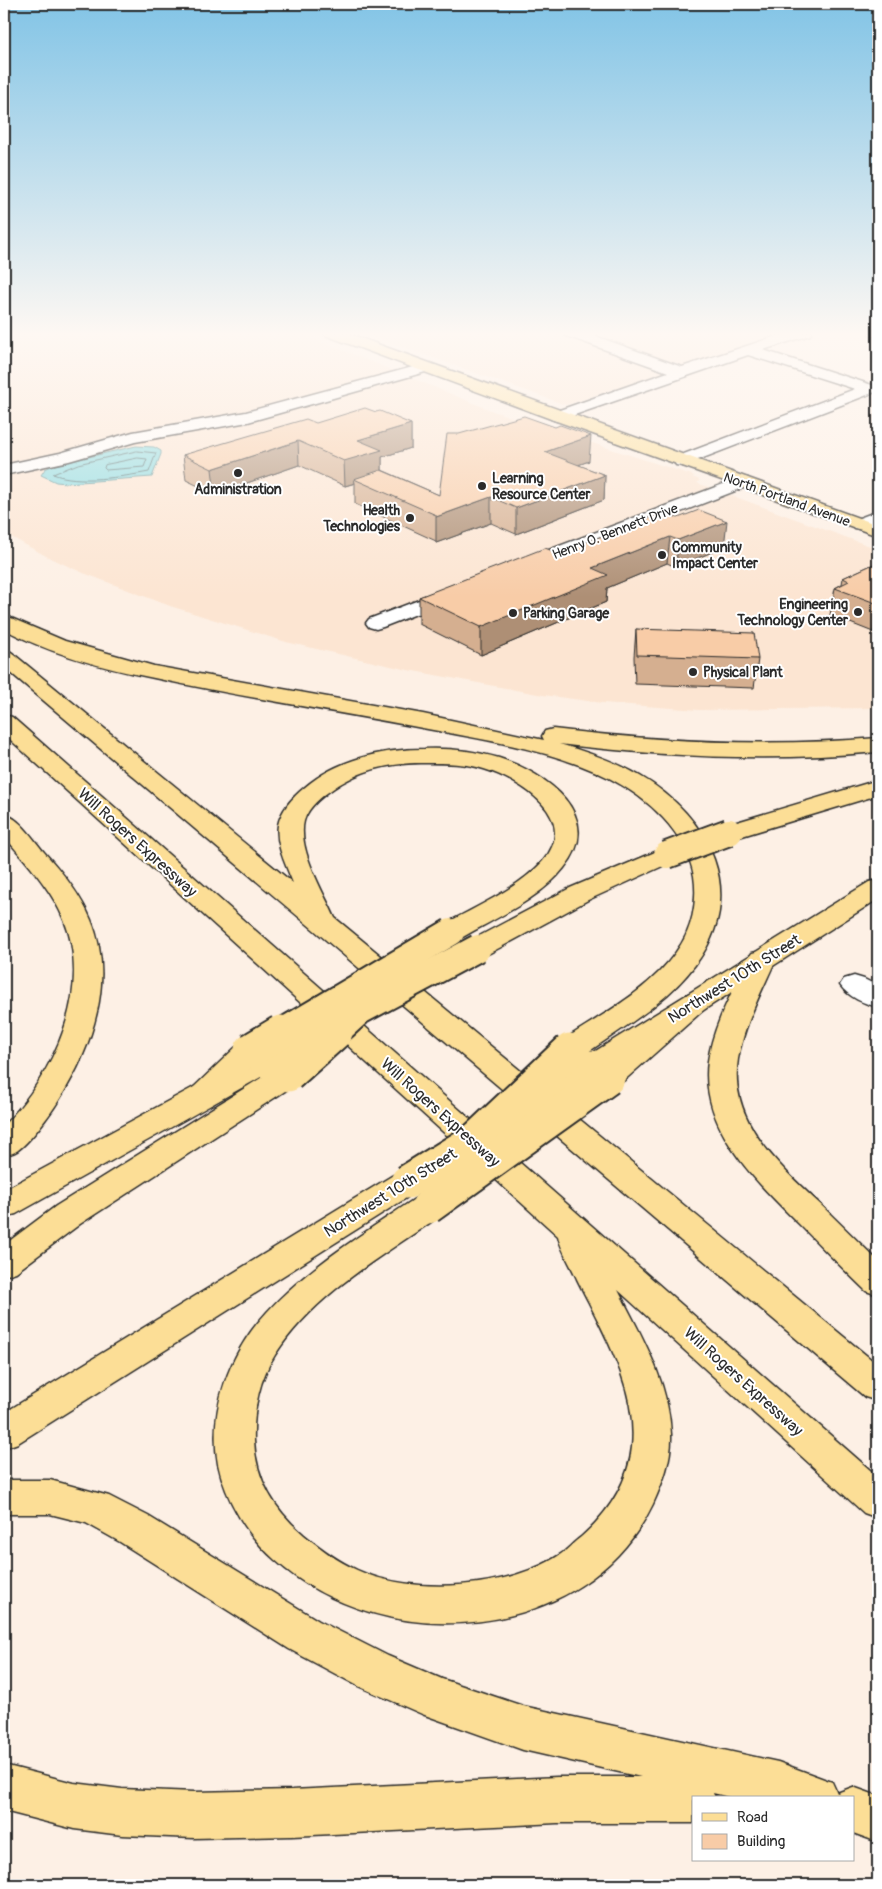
<svg xmlns="http://www.w3.org/2000/svg" width="882" height="1889" font-family="Pangolin,sans-serif">
  <rect width="100%" height="100%" fill="#fdf0e5"/>
  <filter id="ink" filterUnits="userSpaceOnUse"><feTurbulence type="fractalNoise" baseFrequency=".02" numOctaves="2"/><feDisplacementMap in="SourceGraphic" scale="10" xChannelSelector="R" yChannelSelector="G"/><feConvolveMatrix kernelMatrix="1 2 1 2 8 2 1 2 1" color-interpolation-filters="sRGB"/></filter>
  <g filter="url(#ink)">
    <g fill="#fce5d2">
      <polygon points="4,332 298,332 493,411 695,476 692,477 700,480 697,483 878,549 878,708 699,710 603,703 543,695 408,670 286,642 170,606 81,572 46,556 4,533"/>
      <polygon points="360,332 790,332 566,405"/>
    </g>
    <polygon fill="#8adbe2" stroke="#649599" points="136,446 154,447 161,451 161,454 152,477 66,483 56,482 41,475 45,469 54,465"/>
    <g fill="none" stroke-linecap="round" stroke-linejoin="round">
      <g stroke="#517174" stroke-width="1">
        <path d="M 137,451 L 156,453 L 149,472 C 122,477 78,484 53,474 L 78,464 Z"/>
        <polygon points="138,458 147,459 144,467 106,470 104,468 105,465"/>
      </g>
      <defs>
        <g id="minor">
          <polygon points="562,332 584,332 682,367 789,332 812,332 810,335 763,350 875,386 878,389 875,392 682,466 676,465 674,461 676,457 855,389 748,355 557,421 551,419 549,416 551,413 668,372 564,335"/>
          <polygon points="868,332 878,332 878,337 870,335"/>
          <polygon points="424,364 429,365 431,368 429,371 248,422 135,442 69,461 4,475 4,465 60,453 133,432 246,412"/>
          <polygon points="742,477 748,478 751,482 748,486 531,570 524,572 517,570 514,566 517,562"/>
          <polygon points="878,511 878,523 860,529 854,528 851,524 854,520"/>
          <polygon points="453,587 460,589 463,593 460,597 383,627 376,629 369,627 366,623 369,619"/>
          <path d="M 854,976 L 864,979 L 878,986 L 878,1007 C 865,1004 848,997 840,985 L 844,979 Z"/>
        </g>
        <g id="major">
          <polygon points="323,332 344,332 878,525 878,536 551,419 325,335"/>
          <polygon points="878,780 878,795 729,840 720,837 716,832 720,827"/>
          <polygon points="667,847 676,850 680,855 676,860 588,900 488,954 478,956 468,954 464,948 468,942 570,888"/>
          <polygon points="878,880 878,899 603,1074 592,1077 581,1074 577,1067 581,1060 869,882"/>
          <polygon points="266,1051 277,1054 281,1061 277,1068 16,1214 4,1217 4,1190 255,1054"/>
          <polygon points="407,1170 419,1174 423,1182 419,1190 18,1443 4,1448 4,1413 395,1174"/>
        </g>
        <g id="highway">
          <path d="M 4,615 L 65,641 L 154,666 L 423,714 L 544,740 L 542,736 L 545,731 L 553,729 C 662,742 769,747 878,738 L 878,752 C 772,762 665,757 559,744 C 587,752 615,761 640,776 C 710,817 749,894 695,965 C 666,1004 620,1029 581,1057 L 570,1060 L 559,1057 L 555,1050 L 559,1043 C 599,1016 648,992 676,952 C 692,931 698,902 694,876 C 686,832 648,798 609,778 C 555,751 492,741 433,730 C 340,712 247,698 154,678 C 103,668 50,654 4,629 Z"/>
          <path d="M 4,650 L 11,652 L 293,883 C 286,865 275,844 278,825 C 281,810 293,797 304,788 C 336,760 382,749 424,749 C 449,748 475,751 499,758 C 546,773 607,816 564,868 C 539,900 495,918 461,938 L 451,940 L 441,938 L 437,932 L 441,926 C 474,908 518,889 543,861 C 581,817 520,780 484,769 C 466,763 445,763 427,763 C 394,762 361,769 334,788 C 322,796 308,807 304,821 C 297,849 324,893 335,918 L 878,1365 L 878,1401 L 865,1397 L 4,667 Z"/>
          <path d="M 4,715 L 12,717 L 878,1477 L 878,1518 L 864,1513 L 618,1290 C 641,1335 669,1382 671,1434 C 672,1459 663,1482 653,1504 C 586,1644 383,1658 275,1560 C 247,1535 226,1501 218,1464 C 208,1409 230,1352 267,1312 C 309,1266 365,1233 416,1198 L 428,1195 L 440,1198 L 445,1207 L 440,1216 C 382,1256 314,1294 275,1355 C 259,1379 253,1411 254,1441 C 256,1481 275,1510 304,1535 C 321,1549 337,1561 357,1570 C 413,1596 510,1589 561,1554 C 568,1549 574,1542 581,1537 C 608,1513 628,1484 632,1447 C 638,1388 602,1330 577,1279 C 571,1265 561,1250 558,1236 L 4,734 Z"/>
          <path d="M 4,814 C 20,818 33,839 44,852 C 62,872 81,895 91,920 C 116,980 92,1048 59,1100 C 51,1113 28,1145 15,1152 C 12,1154 7,1154 4,1155 L 4,1125 C 54,1075 93,990 64,920 C 51,888 26,862 4,836 Z"/>
          <path d="M 762,951 L 772,953 L 776,959 C 762,991 744,1024 738,1059 C 728,1121 780,1167 821,1205 C 840,1224 859,1242 878,1261 L 878,1295 L 866,1291 C 843,1269 821,1246 799,1224 C 756,1181 699,1128 708,1061 C 713,1025 733,991 748,959 L 752,953 Z"/>
          <polygon points="698,991 708,994 712,1000 708,1006 619,1085 608,1088 597,1085 593,1078 597,1071 688,994"/>
          <polygon points="251,1040 262,1043 266,1050 262,1057 214,1103 203,1106 192,1103 188,1096 192,1089 240,1043"/>
          <polygon points="288,1065 299,1068 303,1075 299,1082 80,1224 16,1272 4,1276 4,1245 56,1206 277,1068"/>
          <polygon points="4,1480 50,1480 109,1496 148,1516 319,1621 388,1656 442,1679 523,1706 778,1762 832,1782 837,1793 853,1787 878,1796 878,1842 853,1833 853,1798 733,1798 713,1793 715,1798 693,1798 693,1823 557,1823 292,1836 194,1838 122,1835 74,1829 4,1811 4,1765 74,1783 122,1789 194,1792 292,1790 557,1777 641,1777 523,1750 422,1714 358,1686 289,1649 120,1542 86,1523 50,1514 4,1514"/>
        </g>
      </defs>
      <use href="#minor" stroke="#2b2b2b" stroke-width="3"/>
      <use href="#major" stroke="#2b2b2b" stroke-width="3"/>
      <use href="#highway" stroke="#2b2b2b" stroke-width="3"/>
      <use href="#minor" fill="#fff" fill-rule="evenodd"/>
      <use href="#major" fill="#fcde96" fill-rule="evenodd"/>
      <use href="#highway" fill="#fcde96" fill-rule="evenodd"/>
      <defs>
        <g id="major-bridge-far1">
          <polyline points="667,855 729,832"/>
          <polyline points="317,1034 478,948"/>
        </g>
        <g id="major-bridge">
          <polyline points="266,1061 320,1032"/>
          <polyline points="407,1182 592,1067"/>
        </g>
        <g id="highway-bridge-far1">
          <polyline points="279,1034 451,932"/>
          <polyline points="335,1034 358,1013"/>
        </g>
        <g id="highway-bridge">
          <polyline points="251,1050 281,1032"/>
          <polyline points="288,1075 336,1032"/>
          <polyline points="477,1138 570,1050"/>
          <polyline points="428,1207 608,1078"/>
        </g>
      </defs>
      <use href="#major-bridge-far1" stroke="#2b2b2b" stroke-width="30" stroke-linecap="butt"/>
      <use href="#major-bridge" stroke="#2b2b2b" stroke-width="37" stroke-linecap="butt"/>
      <use href="#highway-bridge-far1" stroke="#2b2b2b" stroke-width="30" stroke-linecap="butt"/>
      <use href="#highway-bridge" stroke="#2b2b2b" stroke-width="37" stroke-linecap="butt"/>
      <use href="#major-bridge-far1" stroke="#fcde96" stroke-width="26"/>
      <use href="#major-bridge" stroke="#fcde96" stroke-width="33"/>
      <use href="#highway-bridge-far1" stroke="#fcde96" stroke-width="26"/>
      <use href="#highway-bridge" stroke="#fcde96" stroke-width="33"/>
    </g>
    <g fill="#d5af90" stroke="#2b2b2b">
      <polygon points="376,412 411,424 411,448 382,457 382,470 439,495 589,461 578,465 605,475 604,500 516,534 491,523 436,543 436,541 355,504 355,483 345,486 299,465 215,494 186,480 183,455"/>
      <polygon points="664,512 724,547 676,567 667,563 607,588 606,602 481,655 419,624 419,597 558,553"/>
      <polygon points="878,562 878,630 873,632 830,615 835,588 842,584 843,578"/>
      <polygon points="636,629 758,659 754,688 635,684 634,657"/>
    </g>
    <g fill="#ae8f75" stroke="#2b2b2b">
      <polygon points="411,424 411,448 382,457 382,475 354,479 355,483 345,486 344,461 358,440"/>
      <polygon points="591,436 589,461 544,477 545,452"/>
      <polygon points="298,441 299,465 215,494 212,469"/>
      <polygon points="605,475 604,500 516,534 516,508"/>
      <polygon points="491,497 491,523 436,543 436,517"/>
      <polygon points="727,521 724,547 676,567 678,540"/>
      <polygon points="670,537 667,563 607,588 606,602 481,655 481,627 592,568"/>
      <polygon points="878,604 878,630 873,632 878,605"/>
    </g>
    <g fill="#f8cca7" stroke="#2b2b2b">
      <polygon points="365,408 376,412 380,411 411,424 358,440 382,450 344,461 298,441 212,469 183,455 306,419 316,423"/>
      <polygon points="524,416 555,427 560,425 591,436 545,452 605,475 516,508 491,497 436,517 436,515 354,479 381,470 439,495 447,434 459,434"/>
      <polygon points="699,510 727,521 678,540 670,537 592,568 608,575 481,627 419,597 545,548 558,553 664,512 678,518"/>
      <polygon points="878,562 878,604 835,588 849,581 843,578"/>
      <polygon points="636,629 754,633 758,659 637,655"/>
    </g>
  </g>
  <linearGradient id="sky" x2="0" y2="1"><stop stop-color="#82c4e6"/><stop offset="0.56" stop-color="#fef8f3"/><stop offset="1" stop-color="#fef8f3" stop-opacity="0"/></linearGradient>
  <rect width="882" height="597" fill="url(#sky)"/>
  <g fill="#2b2b2b" stroke="#fff" stroke-width="2">
    <circle cx="238" cy="473" r="5"/>
    <circle cx="482" cy="486" r="5"/>
    <circle cx="410" cy="518" r="5"/>
    <circle cx="662" cy="555" r="5"/>
    <circle cx="858" cy="612" r="5"/>
    <circle cx="513" cy="613" r="5"/>
    <circle cx="693" cy="672" r="5"/>
  </g>
  <g text-anchor="middle" stroke-width="4" stroke-linejoin="round" paint-order="stroke">
    <g font-size="14" font-weight="bold" fill="#2b2b2b" stroke="#fff" text-anchor="start">
      <text x="492" y="483">Learning<tspan x="492" dy="16">Resource Center</tspan></text>
      <text x="238" y="494" text-anchor="middle">Administration</text>
      <text x="400" y="515" text-anchor="end">Health<tspan x="400" dy="16">Technologies</tspan></text>
      <text x="672" y="552">Community<tspan x="672" dy="16">Impact Center</tspan></text>
      <text x="848" y="609" text-anchor="end">Engineering<tspan x="848" dy="16">Technology Center</tspan></text>
      <text x="523" y="618">Parking Garage</text>
      <text x="703" y="677">Physical Plant</text>
    </g>
    <g font-size="14" fill="#2b2b2b" stroke="#fff">
      <text transform="translate(787 499) rotate(20)" y="5">North Portland Avenue</text>
      <text transform="translate(615 531) rotate(-21)" y="5">Henry O. Bennett Drive</text>
    </g>
    <g font-size="16" fill="#2b2b2b" stroke="#fff">
      <text transform="translate(138 842) rotate(42)" y="6">Will Rogers Expressway</text>
      <text transform="translate(734 978) rotate(-32)" y="6">Northwest 10th Street</text>
      <text transform="translate(441 1112) rotate(42)" y="6">Will Rogers Expressway</text>
      <text transform="translate(390 1192) rotate(-32)" y="6">Northwest 10th Street</text>
      <text transform="translate(744 1381) rotate(42)" y="6">Will Rogers Expressway</text>
    </g>
  </g>
  <rect width="882" height="1889" fill="none" stroke="#fff" stroke-width="20"/>
  <rect x="10" y="10" width="862" height="1869" fill="none" stroke="#2b2b2b" stroke-width="2" filter="url(#ink)"/>
  <rect x="692" y="1796" width="162" height="65" fill="#ffffff" stroke="#aaaaaa"/>
  <rect x="702" y="1813" width="25" height="8" fill="#fcde96" stroke="#aaaaaa"/>
  <text x="737" y="1822" font-size="15" fill="#2b2b2b">Road</text>
  <rect x="702" y="1834" width="25" height="15" fill="#f8cca7" stroke="#aaaaaa"/>
  <text x="737" y="1846" font-size="15" fill="#2b2b2b">Building</text>
</svg>
